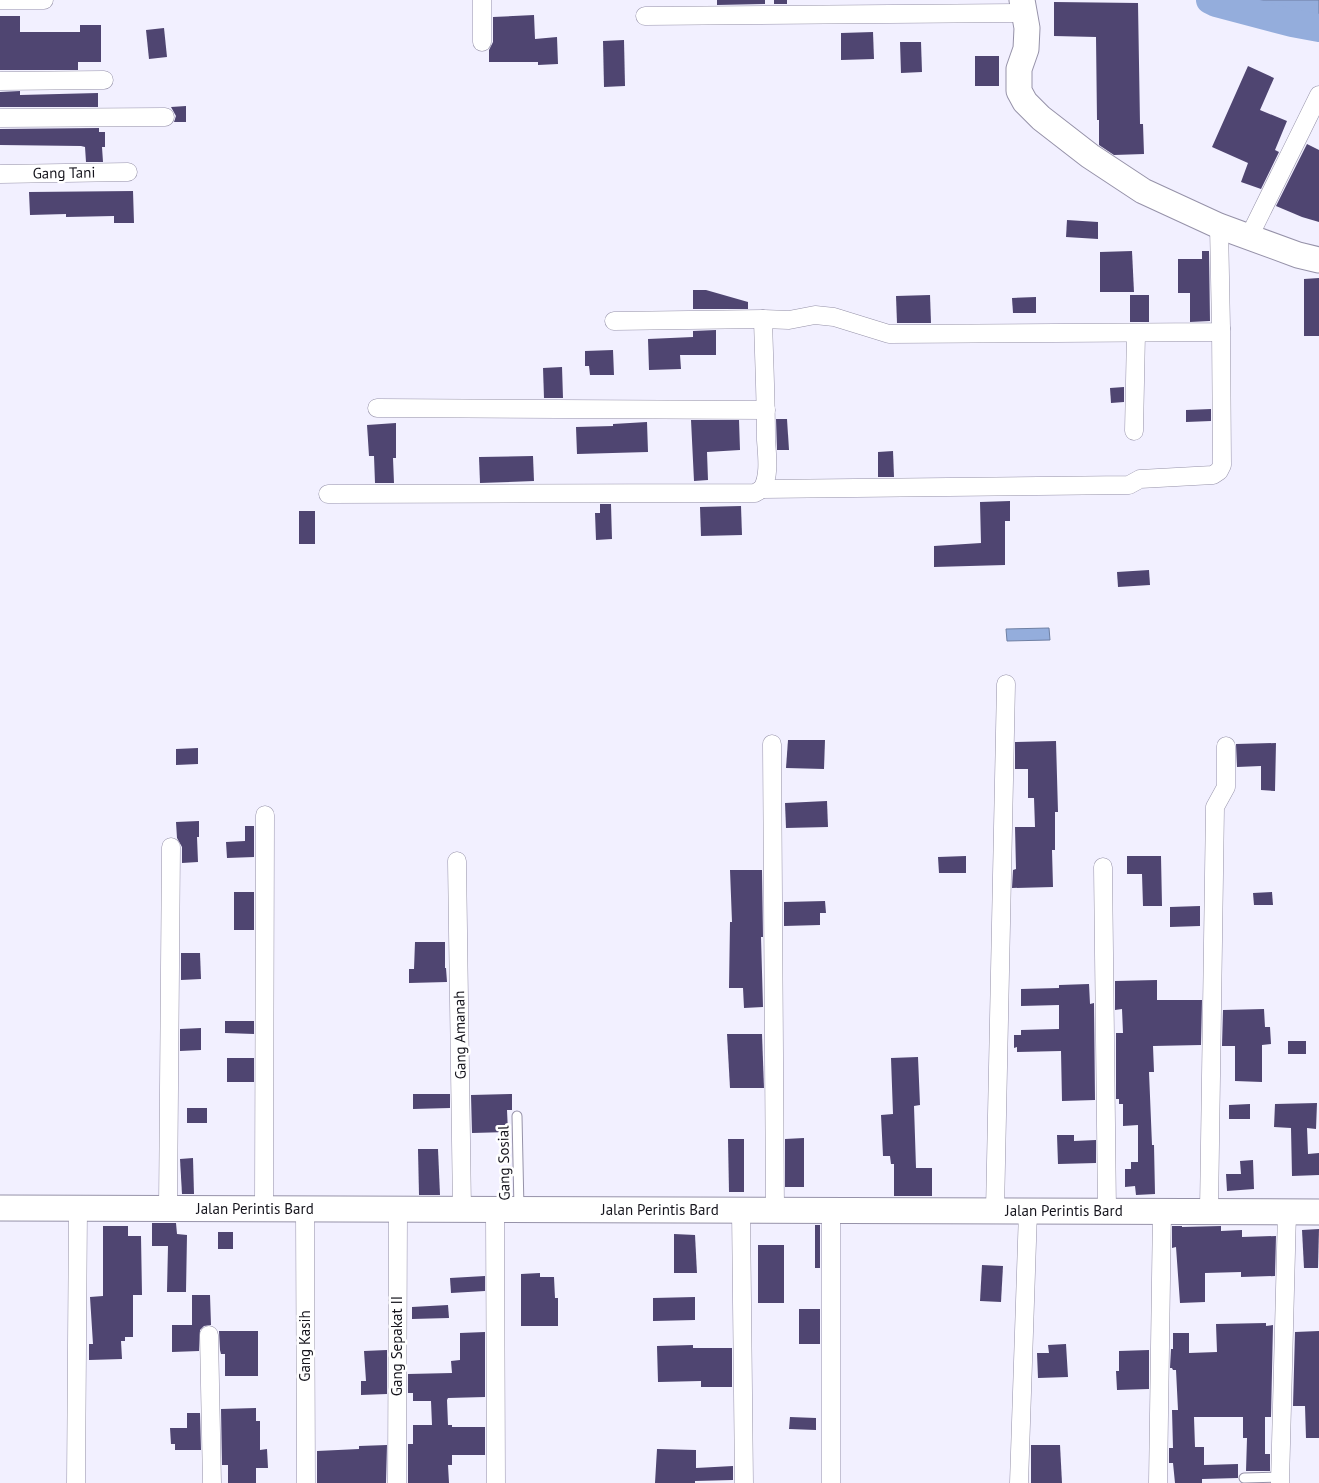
<svg xmlns="http://www.w3.org/2000/svg" width="1319" height="1483" font-family="'PT Sans',sans-serif">
  <rect width="100%" height="100%" fill="#f2f0ff"/>
  <g fill="#94addc" stroke="#6e7fa3">
    <polygon points="1220,0 1319,0 1319,30 1311,28"/>
    <polygon points="1049,628 1050,640 1007,641 1006,629"/>
  </g>
  <g fill="none" stroke-linecap="round" stroke-linejoin="round">
    <polyline stroke="#94addc" stroke-width="28" points="1210,0 1216,3 1292,23 1319,28"/>
  </g>
  <g fill="#4f4571">
    <polygon points="717,0 765,0 765,4 717,5"/>
    <rect x="774" y="0" width="13" height="4"/>
    <polygon points="1054,2 1138,3 1140,124 1143,124 1144,154 1114,155 1099,145 1099,120 1097,120 1096,37 1054,36"/>
    <polygon points="534,15 535,39 557,37 558,64 538,65 538,62 489,62 489,50 493,42 493,17"/>
    <polygon points="0,16 20,16 20,32 80,32 80,25 101,25 101,62 78,62 78,70 0,70"/>
    <polygon points="164,28 167,57 149,59 146,30"/>
    <polygon points="873,32 874,59 841,60 841,33"/>
    <polygon points="624,40 625,86 604,87 603,41"/>
    <polygon points="900,42 921,42 922,72 901,73"/>
    <rect x="975" y="56" width="24" height="30"/>
    <polygon points="1248,66 1274,78 1260,110 1287,121 1275,150 1279,152 1261,189 1241,182 1248,163 1212,147"/>
    <polygon points="20,91 20,95 98,93 98,107 0,107 0,92"/>
    <polygon points="186,106 186,122 174,122 176,116 171,107"/>
    <polygon points="99,128 99,132 105,132 105,147 102,147 103,162 86,162 85,147 81,146 0,145 0,129"/>
    <polygon points="1307,144 1319,150 1319,222 1302,217 1276,206"/>
    <polygon points="133,191 134,223 114,223 114,216 66,217 66,214 30,215 29,192"/>
    <polygon points="1067,220 1098,222 1098,239 1066,237"/>
    <polygon points="1132,251 1134,292 1100,292 1100,252"/>
    <polygon points="1202,251 1209,251 1210,321 1190,322 1190,293 1178,293 1178,259 1202,259"/>
    <polygon points="1319,278 1319,336 1304,336 1304,279"/>
    <polygon points="693,290 706,290 748,302 748,309 693,309"/>
    <polygon points="930,295 931,323 897,323 896,296"/>
    <rect x="1130" y="295" width="19" height="27"/>
    <polygon points="1036,297 1036,313 1013,313 1012,298"/>
    <polygon points="716,330 716,355 680,355 681,369 649,370 648,339 693,337 693,331"/>
    <polygon points="613,350 614,375 590,375 589,366 585,366 585,351"/>
    <polygon points="562,367 563,398 544,398 543,368"/>
    <polygon points="1124,387 1124,402 1111,403 1110,388"/>
    <polygon points="1211,409 1211,421 1186,422 1186,410"/>
    <polygon points="776,419 787,419 789,450 777,450"/>
    <polygon points="691,420 739,420 740,450 707,452 708,480 694,481"/>
    <polygon points="647,422 648,452 577,454 576,427 613,426 613,424"/>
    <polygon points="396,423 396,458 393,458 394,483 375,483 374,456 369,456 367,425"/>
    <polygon points="893,451 894,477 878,477 878,452"/>
    <polygon points="533,456 534,481 480,483 479,457"/>
    <polygon points="1010,501 1010,521 1005,521 1005,565 934,567 934,546 981,543 980,502"/>
    <polygon points="600,504 611,504 612,539 596,540 595,513 600,513"/>
    <polygon points="741,506 742,535 701,536 700,507"/>
    <rect x="299" y="511" width="16" height="33"/>
    <polygon points="1149,570 1150,585 1118,587 1117,572"/>
    <polygon points="788,740 825,740 824,769 786,768"/>
    <polygon points="1056,741 1058,812 1055,812 1055,850 1052,850 1053,887 1012,888 1013,870 1016,869 1015,827 1035,827 1034,798 1028,798 1028,769 1015,769 1015,742"/>
    <polygon points="1276,743 1275,791 1261,790 1261,766 1237,767 1236,744"/>
    <polygon points="198,748 198,764 176,765 176,749"/>
    <polygon points="827,801 828,827 786,828 785,803"/>
    <polygon points="199,821 199,837 197,837 198,862 182,863 182,847 177,838 176,822"/>
    <polygon points="245,826 254,826 254,857 227,858 226,842 245,841"/>
    <polygon points="966,856 966,873 939,873 938,857"/>
    <polygon points="1127,856 1161,856 1162,906 1143,906 1142,874 1127,874"/>
    <polygon points="730,870 762,870 763,937 761,937 763,1007 744,1008 743,988 729,988 730,922 732,922"/>
    <rect x="234" y="892" width="20" height="38"/>
    <polygon points="1272,892 1273,905 1254,905 1253,893"/>
    <polygon points="825,901 826,913 820,913 820,925 784,926 784,902"/>
    <polygon points="1200,906 1200,926 1170,927 1170,907"/>
    <polygon points="415,942 445,942 445,968 446,968 447,982 409,983 409,969 414,969"/>
    <polygon points="181,953 200,953 201,979 181,980"/>
    <polygon points="1157,980 1157,1000 1202,1000 1201,1045 1153,1046 1154,1072 1149,1072 1152,1145 1154,1145 1155,1194 1136,1195 1135,1186 1125,1187 1125,1169 1131,1169 1131,1162 1138,1162 1138,1125 1123,1126 1123,1104 1119,1104 1119,1099 1116,1099 1116,1033 1123,1033 1122,1009 1115,1010 1115,981"/>
    <polygon points="1089,984 1090,1004 1094,1003 1095,1100 1062,1101 1061,1051 1017,1052 1017,1047 1014,1048 1014,1035 1021,1035 1021,1030 1059,1029 1059,1005 1021,1006 1021,989 1059,988 1059,985"/>
    <polygon points="1264,1009 1265,1027 1270,1027 1271,1044 1262,1045 1262,1082 1235,1081 1235,1046 1222,1046 1223,1010"/>
    <polygon points="225,1021 254,1021 254,1034 225,1033"/>
    <polygon points="201,1028 201,1050 180,1051 180,1029"/>
    <polygon points="727,1034 762,1034 764,1088 730,1088"/>
    <rect x="1288" y="1041" width="18" height="13"/>
    <polygon points="918,1057 920,1105 914,1106 916,1168 932,1168 932,1196 894,1196 894,1164 891,1164 890,1156 883,1156 881,1115 893,1114 891,1058"/>
    <rect x="227" y="1058" width="27" height="24"/>
    <polygon points="413,1094 450,1094 450,1108 413,1109"/>
    <polygon points="512,1094 512,1110 507,1110 508,1132 472,1133 471,1095"/>
    <polygon points="1317,1103 1316,1129 1307,1128 1308,1154 1319,1153 1319,1175 1292,1176 1291,1128 1274,1127 1275,1104"/>
    <polygon points="1250,1104 1250,1119 1229,1119 1229,1105"/>
    <rect x="187" y="1108" width="20" height="15"/>
    <polygon points="1057,1135 1074,1135 1074,1141 1096,1140 1096,1163 1058,1164"/>
    <polygon points="804,1138 804,1187 785,1187 785,1139"/>
    <polygon points="728,1139 744,1139 744,1192 729,1192"/>
    <polygon points="418,1149 438,1149 440,1195 419,1195"/>
    <polygon points="193,1158 194,1194 182,1194 180,1159"/>
    <polygon points="1253,1160 1254,1189 1227,1191 1226,1174 1241,1174 1240,1161"/>
    <polygon points="152,1223 176,1223 177,1234 187,1235 186,1292 167,1292 168,1246 152,1246"/>
    <rect x="815" y="1225" width="5" height="43"/>
    <polygon points="103,1226 128,1226 128,1236 141,1236 142,1295 133,1295 133,1337 125,1337 125,1341 121,1341 122,1359 89,1360 89,1344 93,1344 90,1297 103,1296"/>
    <polygon points="1172,1226 1182,1226 1182,1227 1221,1226 1221,1231 1242,1230 1242,1237 1276,1236 1275,1276 1241,1277 1241,1272 1205,1273 1205,1302 1180,1303 1176,1247 1172,1248"/>
    <polygon points="1319,1229 1318,1268 1304,1268 1302,1230"/>
    <rect x="218" y="1232" width="15" height="17"/>
    <polygon points="674,1234 695,1235 697,1273 674,1273"/>
    <rect x="758" y="1245" width="26" height="58"/>
    <polygon points="982,1265 1003,1266 1001,1302 980,1301"/>
    <polygon points="540,1273 540,1277 554,1277 555,1298 558,1298 558,1326 521,1326 521,1274"/>
    <polygon points="485,1276 485,1291 451,1293 450,1278"/>
    <polygon points="192,1295 210,1295 211,1325 204,1326 200,1330 199,1351 172,1352 172,1325 192,1325"/>
    <polygon points="695,1297 695,1320 653,1321 653,1298"/>
    <polygon points="448,1305 449,1318 412,1319 412,1307"/>
    <rect x="799" y="1309" width="21" height="35"/>
    <polygon points="1266,1323 1266,1326 1273,1325 1271,1417 1265,1417 1265,1454 1270,1454 1270,1471 1246,1471 1247,1438 1243,1438 1243,1417 1194,1417 1195,1447 1204,1447 1204,1465 1238,1464 1238,1478 1202,1479 1202,1483 1175,1483 1173,1463 1169,1463 1169,1448 1173,1448 1172,1410 1178,1410 1176,1370 1173,1370 1172,1368 1170,1368 1171,1349 1173,1349 1173,1333 1189,1333 1189,1353 1217,1352 1216,1324"/>
    <polygon points="219,1331 258,1331 258,1376 225,1376 225,1354 221,1354 220,1350"/>
    <polygon points="1319,1331 1319,1438 1306,1438 1305,1406 1293,1406 1295,1332"/>
    <polygon points="485,1332 485,1397 448,1398 447,1400 448,1425 452,1425 452,1427 485,1427 485,1455 452,1455 452,1465 448,1465 449,1483 408,1483 408,1444 413,1444 413,1425 432,1425 431,1401 413,1401 413,1393 408,1393 408,1374 452,1373 451,1361 460,1360 460,1333"/>
    <polygon points="1066,1344 1068,1377 1038,1378 1037,1353 1049,1353 1048,1345"/>
    <polygon points="693,1345 693,1348 732,1348 732,1387 701,1387 701,1381 658,1382 657,1346"/>
    <polygon points="387,1350 387,1394 361,1395 361,1381 366,1381 364,1351"/>
    <polygon points="1149,1350 1149,1389 1117,1390 1116,1371 1119,1371 1119,1351"/>
    <polygon points="256,1408 256,1421 260,1421 260,1450 267,1449 268,1468 256,1468 256,1483 228,1483 228,1465 222,1465 221,1409"/>
    <polygon points="187,1413 200,1413 201,1450 175,1450 175,1444 171,1444 170,1428 187,1428"/>
    <polygon points="790,1417 816,1418 816,1430 789,1429"/>
    <polygon points="387,1445 386,1483 317,1483 317,1451 359,1449 359,1446"/>
    <polygon points="1031,1445 1060,1445 1062,1483 1031,1483"/>
    <polygon points="657,1449 696,1450 696,1468 733,1466 733,1480 695,1481 695,1483 655,1483"/>
  </g>
  <g fill="none" stroke-linecap="round" stroke-linejoin="round">
    <defs>
      <g id="lane">
        <polyline points="517,1116 519,1209"/>
        <polyline points="1244,1478 1281,1477"/>
      </g>
      <g id="street">
        <polyline points="0,0 44,0"/>
        <polyline points="645,16 1026,13"/>
        <polyline points="482,42 482,0"/>
        <polyline points="0,81 104,80"/>
        <polyline points="0,118 165,117"/>
        <polyline points="0,174 128,172"/>
        <polyline points="1249,237 1319,95"/>
        <polyline points="614,321 763,319 789,320 815,315 834,317 889,334 1216,332 1221,328 1219,226"/>
        <polyline points="377,408 766,410"/>
        <polyline points="1134,431 1136,333"/>
        <path d="M 762,489 C 770,476 767,455 766,440 C 766,399 764,359 763,319"/>
        <polyline points="328,494 755,493 762,489 1129,485 1140,479 1213,475 1219,471 1222,465 1221,328"/>
        <polyline points="772,744 775,1210"/>
        <polyline points="457,861 462,1209"/>
        <polyline points="1103,867 1107,1211"/>
        <polyline points="168,1209 171,847"/>
        <polyline points="264,1209 265,815"/>
        <polyline points="305,1209 306,1483"/>
        <polyline points="495,1210 496,1483"/>
        <polyline points="741,1210 744,1483"/>
        <polyline points="995,1211 1006,684"/>
        <polyline points="1209,1211 1215,807 1226,787 1226,746"/>
        <polyline points="209,1335 212,1483"/>
        <polyline points="76,1483 78,1208"/>
        <polyline points="397,1483 398,1209"/>
        <polyline points="831,1483 831,1210"/>
        <polyline points="1019,1483 1028,1211"/>
        <polyline points="1158,1483 1162,1211"/>
        <polyline points="1280,1483 1287,1212"/>
      </g>
      <g id="secondary">
        <polyline points="1022,0 1027,28 1026,49 1019,69 1019,91 1025,102 1041,118 1090,156 1143,191 1219,226 1298,255 1319,260"/>
        <polyline points="0,1208 1319,1212"/>
      </g>
    </defs>
    <use href="#lane" stroke="#9692a9" stroke-width="11"/>
    <use href="#street" stroke="#9692a9" stroke-width="19"/>
    <use href="#secondary" stroke="#9692a9" stroke-width="27"/>
    <use href="#lane" stroke="#fff" stroke-width="9"/>
    <use href="#street" stroke="#fff" stroke-width="18"/>
    <use href="#secondary" stroke="#fff" stroke-width="25"/>
  </g>
  <g text-anchor="middle" stroke-width="5" stroke-linejoin="round" paint-order="stroke">
    <g font-size="15" fill="#16151d" stroke="#fff">
      <text transform="translate(64 173) rotate(-1)" y="5">Gang Tani</text>
      <text transform="translate(460 1035) rotate(-91)" y="5">Gang Amanah</text>
      <text transform="translate(504 1163) rotate(-91)" y="5">Gang Sosial</text>
      <text x="255" y="1214">Jalan Perintis Bard</text>
      <text x="660" y="1215">Jalan Perintis Bard</text>
      <text x="1064" y="1216">Jalan Perintis Bard</text>
      <text transform="translate(305 1346) rotate(-90)" y="5">Gang Kasih</text>
      <text transform="translate(397 1346) rotate(-90)" y="5">Gang Sepakat II</text>
    </g>
  </g>
</svg>
